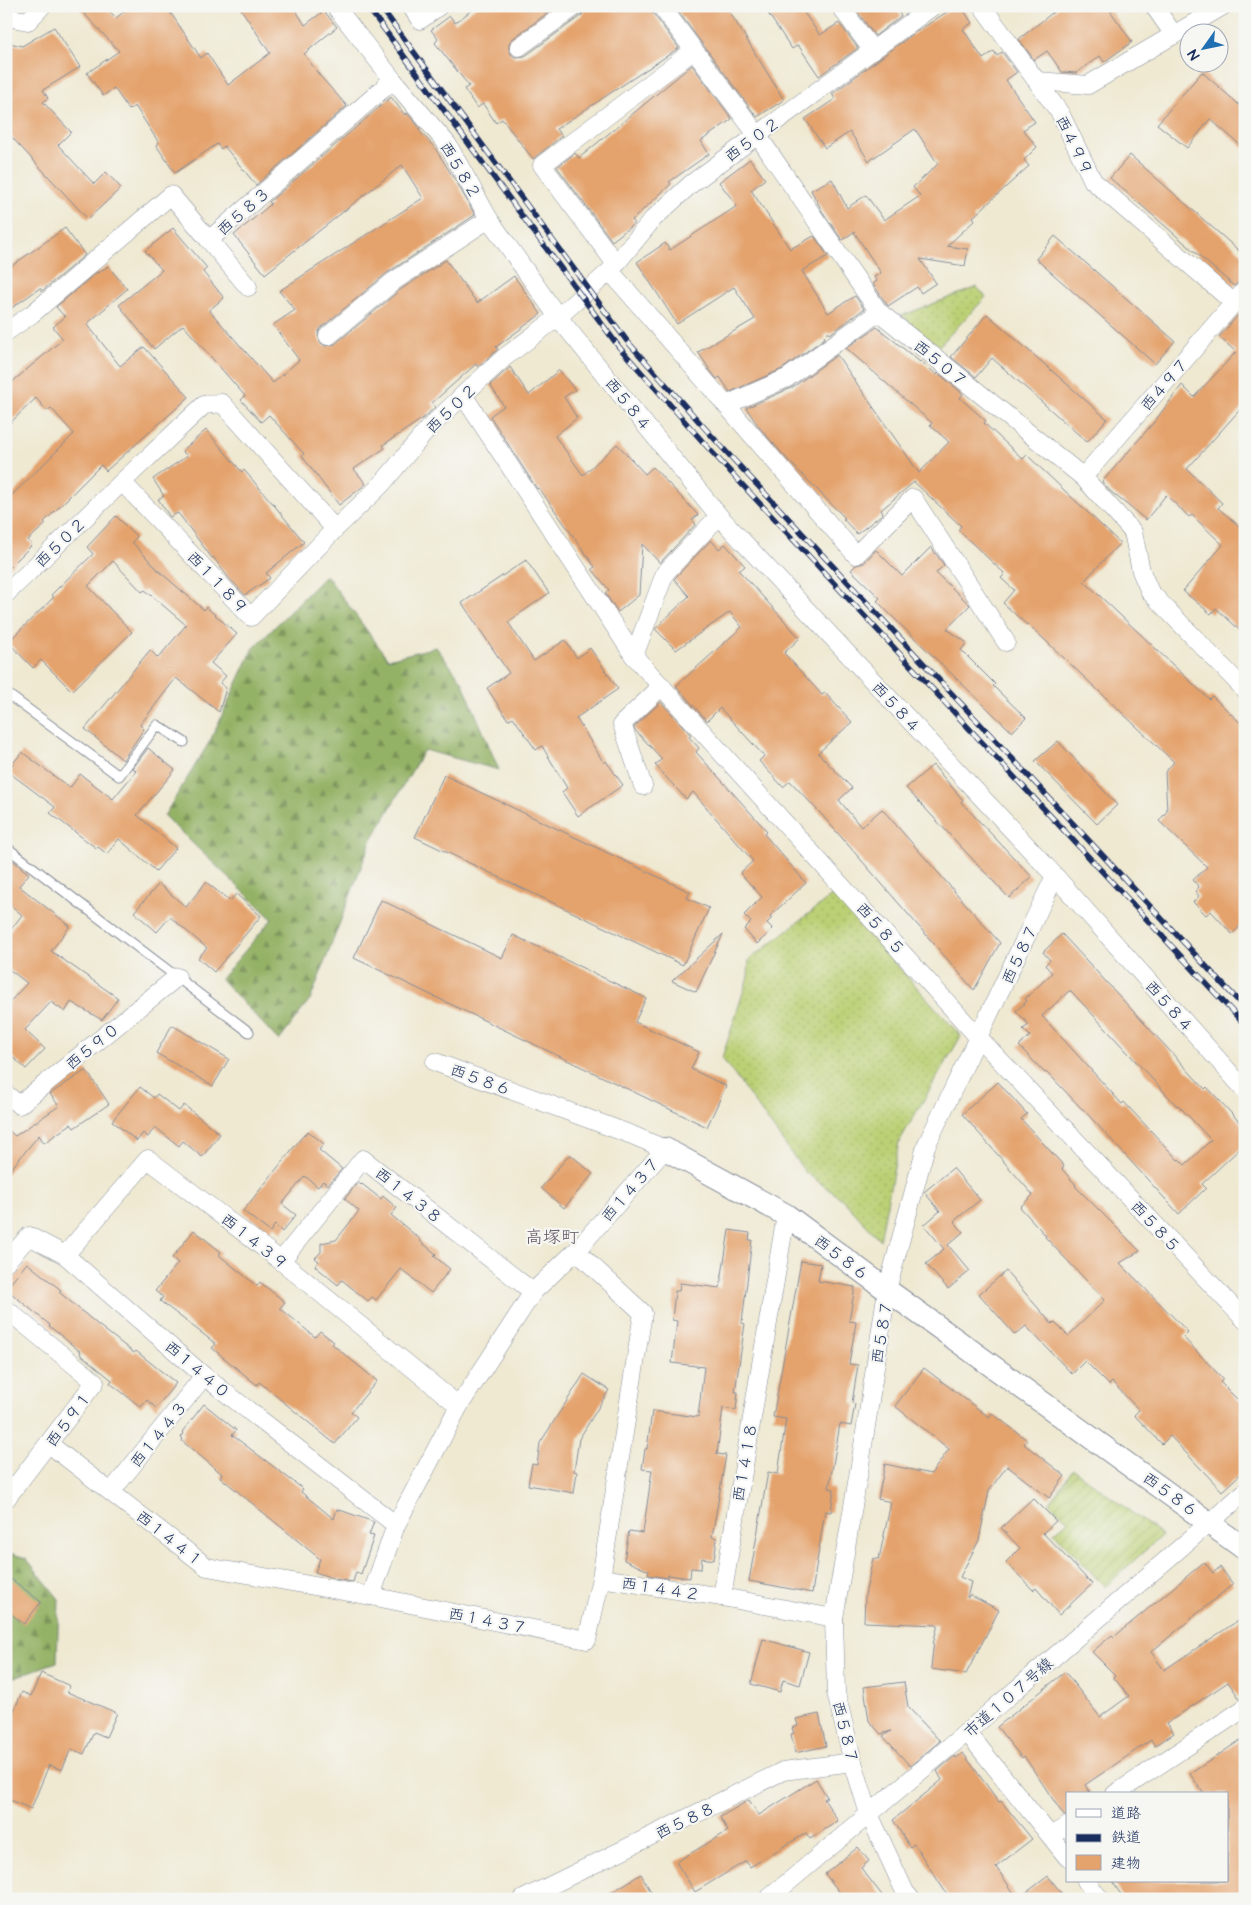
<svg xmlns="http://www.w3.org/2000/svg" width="1251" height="1905" font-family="'Architects Daughter','Klee One',sans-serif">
  <defs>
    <pattern id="grass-dots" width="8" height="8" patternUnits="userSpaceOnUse" patternTransform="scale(1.25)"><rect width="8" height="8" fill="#bbd074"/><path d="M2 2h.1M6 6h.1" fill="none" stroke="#a0b367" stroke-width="1.8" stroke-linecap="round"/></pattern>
    <pattern id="forest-firs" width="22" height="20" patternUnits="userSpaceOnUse" patternTransform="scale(1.25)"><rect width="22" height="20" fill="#94b266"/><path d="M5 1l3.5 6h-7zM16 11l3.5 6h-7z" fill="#789157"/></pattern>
    <pattern id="garden-furrows" width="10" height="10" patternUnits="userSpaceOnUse" patternTransform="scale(1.25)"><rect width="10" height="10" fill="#bbd074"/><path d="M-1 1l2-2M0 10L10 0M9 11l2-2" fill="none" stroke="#a0b367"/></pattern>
  </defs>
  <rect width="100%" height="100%" fill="#f6f6f2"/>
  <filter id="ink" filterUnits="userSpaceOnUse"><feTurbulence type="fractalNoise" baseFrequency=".02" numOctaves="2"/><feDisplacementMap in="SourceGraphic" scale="10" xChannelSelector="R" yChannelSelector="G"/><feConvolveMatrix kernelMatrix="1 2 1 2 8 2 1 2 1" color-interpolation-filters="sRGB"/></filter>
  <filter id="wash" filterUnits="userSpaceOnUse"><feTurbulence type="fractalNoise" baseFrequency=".0096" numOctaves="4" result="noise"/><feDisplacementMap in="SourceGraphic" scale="20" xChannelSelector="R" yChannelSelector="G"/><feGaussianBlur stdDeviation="1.12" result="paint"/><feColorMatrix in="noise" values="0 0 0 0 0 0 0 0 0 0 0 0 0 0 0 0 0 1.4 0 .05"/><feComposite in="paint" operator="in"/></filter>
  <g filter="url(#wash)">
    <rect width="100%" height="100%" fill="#efe9d2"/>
    <g fill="url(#grass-dots)" stroke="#6b8069">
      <polygon points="977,287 986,297 938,347 901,316"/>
      <polygon points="833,895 961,1036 899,1142 880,1240 842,1199 805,1172 722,1058 748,977 749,960"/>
    </g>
    <g fill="url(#forest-firs)" stroke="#587062">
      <polygon points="326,575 388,659 436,647 462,681 499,770 424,750 371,841 311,998 279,1041 221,979 272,919 164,816 210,741 253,649"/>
      <polygon points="6,1552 26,1558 59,1599 57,1662 6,1680"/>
    </g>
    <polygon fill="url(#garden-furrows)" stroke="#6b8069" points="1073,1469 1162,1535 1105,1587 1054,1533 1068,1521 1049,1503"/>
    <g id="blocks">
      <g fill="#e4a26c" fill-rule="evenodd">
        <polygon points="77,6 105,6 116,18 131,6 166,6 201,58 207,53 228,85 270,53 239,6 293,6 305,25 324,11 337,27 304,54 320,76 347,106 256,185 224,146 221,149 217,144 175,173 156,145 159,143 135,106 129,110 114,88 103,96 87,73 119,51"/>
        <polygon points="477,6 557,6 512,39 509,43 509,49 511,54 515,57 525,56 582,15 586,6 651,6 652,12 679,48 556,129 562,136 533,159 502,119 496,123 483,104 477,108 464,89 469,86 435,43 438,39 431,30 450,16 455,23"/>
        <polygon points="674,6 726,6 784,100 757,117"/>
        <polygon points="763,6 799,6 820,35 839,23 858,48 819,76 798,45 792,49"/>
        <polygon points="863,6 895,6 901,16 875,36 857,11"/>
        <polygon points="956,6 961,6 972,23 963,29 983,59 994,51 997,56 1002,52 1017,72 1006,80 1035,122 1023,130 1037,147 1024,160 1029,166 973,217 975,220 947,246 968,249 965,266 920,259 936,283 921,293 917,287 888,306 873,284 877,281 874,277 881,273 854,232 842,240 822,211 811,190 832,179 847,208 866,195 884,220 920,196 913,187 938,164 915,129 869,161 850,132 825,148 805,119 835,99 832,94 913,34"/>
        <polygon points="1061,6 1107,6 1132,42 1104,62 1100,56 1076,73 1062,72 1047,51 1034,60 1019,39"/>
        <polygon points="54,27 80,67 43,90 48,98 43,102 71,132 58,145 94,184 106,172 121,188 88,219 6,131 6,60 10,43 22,46"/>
        <polygon points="692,65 732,119 701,141 709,154 669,182 671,184 632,220 635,223 612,241 557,167 575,153 579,158"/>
        <polygon points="1202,72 1245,110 1245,149 1210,119 1187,148 1157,124"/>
        <polygon points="391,97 405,115 407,113 420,128 418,129 435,148 457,183 475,215 387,273 321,328 318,333 320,342 325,346 335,344 400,290 446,260 477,303 514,276 541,314 496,347 498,349 478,367 476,364 432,403 435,407 425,417 383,445 385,448 354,469 366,484 339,505 302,456 304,454 269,415 261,422 241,400 245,396 183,325 154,349 119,305 162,270 145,251 173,228 207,268 203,272 224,298 209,310 273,383 299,360 273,325 295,310 279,291 423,198 402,165 265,274 234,235 271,204 269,202"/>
        <polygon points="1130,155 1245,256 1245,280 1241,280 1234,286 1110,178"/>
        <polygon points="750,159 765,179 751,190 790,249 814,236 828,256 802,271 828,313 855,296 864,309 830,334 828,332 824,336 825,338 782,369 730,392 720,377 717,379 710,370 698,352 755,319 734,287 677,324 637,262 665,243 670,250 737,206 719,182"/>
        <polygon points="65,228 85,255 42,291 40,288 6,312 6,270"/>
        <polygon points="1055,236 1175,341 1155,364 1036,259"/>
        <polygon points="108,266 127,289 87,324 120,366 144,347 189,397 106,471 101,465 44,522 46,524 28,540 32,545 6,571 6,501 74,434 51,408 47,411 36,398 6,427 6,387 63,339 53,327 65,317 56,307 97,272 98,273"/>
        <polygon points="1245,307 1245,404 1187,469 1222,503 1218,508 1245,531 1245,635 1216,608 1211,614 1183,591 1223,545 1192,515 1189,517 1166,495 1146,520 1110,491 1102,482 1154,422 1182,385 1194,397 1236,352 1219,337"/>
        <polygon points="987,314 1107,419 1087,442 992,358 976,377 951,357"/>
        <polygon points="877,327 920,362 921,361 937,375 938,373 963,394 960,398 986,421 984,423 1023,459 1027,455 1120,543 1084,581 1209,699 1212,696 1245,727 1245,922 1232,934 1211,911 1206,915 1193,902 1199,896 1195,891 1199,887 1193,880 1207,867 1159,821 1167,811 1165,772 1174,762 1028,624 1027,625 1003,603 1014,590 1001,578 1005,574 958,530 961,526 914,482 881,510 883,513 881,515 857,534 843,519 845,518 788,460 759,427 746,408 793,387 837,355 919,473 949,442 930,425 932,423 846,348"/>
        <polygon points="510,367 529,395 559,370 575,390 564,397 577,418 555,436 583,475 617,444 645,474 653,467 698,515 692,520 696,524 660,563 642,544 639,595 618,612 605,593 609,590 592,569 595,567 539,488 537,489 490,416 504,406 490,385"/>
        <polygon points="206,430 242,472 244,470 274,505 304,542 266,573 270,578 245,595 228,577 213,557 212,558 178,513 170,517 158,499 164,496 153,479 187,456 182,451"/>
        <polygon points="116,516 137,537 132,542 160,572 204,610 206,607 237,634 211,663 226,676 220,683 226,688 219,712 176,678 140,725 144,729 123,760 85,729 150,650 158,658 186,625 145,590 142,592 113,561 88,586 132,632 72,691 41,660 33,668 8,642 54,597 51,595 93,554 87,547"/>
        <polygon points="711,540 719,549 725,544 745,566 739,571 744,576 800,638 784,653 822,695 825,693 852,722 818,753 852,788 839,800 861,827 882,809 1000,943 974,990 822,815 790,781 783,787 759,761 764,756 720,708 707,721 676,686 742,627 730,612 676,650 655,629 689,596 674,579"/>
        <polygon points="931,547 944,565 936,573 970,605 947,629 967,643 961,650 995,684 993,686 1026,718 1012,732 904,628 877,601 880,598 851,570 856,565 864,563 876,550 902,576"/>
        <polygon points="526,560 549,593 508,622 534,661 565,640 577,658 590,648 618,689 576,718 604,763 606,761 623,785 578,816 562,792 567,788 542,746 536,750 513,717 508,720 487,688 509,673 462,603"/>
        <polygon points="661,702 691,735 689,737 699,748 696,752 767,831 764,834 806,883 770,916 772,918 767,923 773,929 757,944 744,929 751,922 744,915 762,897 740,873 753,861 693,792 686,799 655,765 662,759 635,730 634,727"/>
        <polygon points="1058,741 1117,805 1097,824 1035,761"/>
        <polygon points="148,748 175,770 137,815 176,848 156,871 119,839 107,854 98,847 96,848 50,813 55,807 7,771 22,752 70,788 80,774 113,799 136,771 133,768"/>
        <polygon points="933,765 963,800 961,802 1032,877 1009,898 906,788"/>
        <polygon points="444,775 690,892 687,898 709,908 683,965 415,837"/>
        <polygon points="6,855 29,874 19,886 70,926 51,951 118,998 102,1020 71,1002 65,1012 51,1002 25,1030 45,1049 26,1069 6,1051 6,1006 27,983 6,967 6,936 22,915 6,901"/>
        <polygon points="206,882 230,901 236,894 261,916 214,972 198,958 207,948 170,917 157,932 134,912 159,884 186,907"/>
        <polygon points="381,900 502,958 513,935 646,998 635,1022 699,1052 691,1069 726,1086 707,1127 354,958"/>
        <polygon points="723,934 696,992 672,981"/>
        <path d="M 1062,934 L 1205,1089 L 1207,1087 L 1245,1128 L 1245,1144 L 1202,1184 L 1206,1188 L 1179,1214 L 1083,1109 L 1082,1109 L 1047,1072 L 1045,1073 L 1019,1046 L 1030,1036 L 1023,1029 L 1029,1025 L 1016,1011 L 1027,1001 L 1025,999 L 1052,973 L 1045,965 L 1050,960 L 1043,952 ZM 1069,991 L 1071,991 L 1177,1106 L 1178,1105 L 1211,1140 L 1185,1165 L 1179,1159 L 1178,1160 L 1124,1102 L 1122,1104 L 1042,1016 Z"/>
        <polygon points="172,1025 229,1059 213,1086 156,1053"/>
        <polygon points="86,1070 109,1104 74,1128 71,1124 44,1143 39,1135 6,1175 6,1128 15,1136 59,1106 50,1094"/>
        <polygon points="998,1082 1027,1114 1021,1119 1064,1166 1062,1169 1076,1185 1075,1186 1140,1251 1120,1263 1188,1332 1183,1337 1223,1379 1220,1382 1245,1407 1245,1470 1222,1491 1170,1436 1162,1444 1134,1415 1139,1410 1112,1382 1109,1385 1085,1361 1072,1374 1026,1326 1015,1335 979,1294 1006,1271 1052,1324 1054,1322 1068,1336 1105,1300 1045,1237 1046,1236 1020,1207 1033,1195 962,1114"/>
        <polygon points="140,1087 154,1098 157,1094 179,1111 184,1105 220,1134 202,1157 183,1141 179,1146 155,1127 148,1137 143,1133 137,1141 112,1121"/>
        <polygon points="308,1131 324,1144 319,1150 342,1169 328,1185 323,1181 318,1187 305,1176 282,1204 296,1215 282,1232 275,1225 270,1232 243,1211 302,1137"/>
        <polygon points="570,1154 593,1174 564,1208 541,1188"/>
        <polygon points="953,1168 980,1200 954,1221 963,1232 948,1245 970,1271 948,1289 926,1264 944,1249 924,1225 940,1211 924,1192"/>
        <polygon points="358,1182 361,1185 362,1184 381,1199 383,1196 397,1208 391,1215 421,1240 420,1241 436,1254 434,1256 450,1269 431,1293 401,1269 376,1300 372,1297 368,1301 342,1280 338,1285 315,1266 319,1261 315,1258 321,1252 321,1243 336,1240 359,1211 345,1199"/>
        <polygon points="194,1230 221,1252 219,1255 257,1286 260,1282 285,1302 280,1308 315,1337 320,1331 334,1342 332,1344 377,1381 351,1412 357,1417 335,1444 259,1382 257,1385 212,1348 216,1344 160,1301 163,1297 155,1291 178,1263 172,1258"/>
        <polygon points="729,1230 750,1233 749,1240 752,1240 742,1323 745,1324 735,1392 738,1392 736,1410 723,1408 717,1454 726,1455 712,1537 717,1538 714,1560 702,1558 701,1569 691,1568 690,1578 668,1575 668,1578 648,1575 649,1570 644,1569 624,1560 629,1531 643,1533 652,1470 642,1469 645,1449 647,1449 652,1411 698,1417 704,1367 672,1363 677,1321 672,1320 675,1291 679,1291 680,1283 720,1288"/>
        <polygon points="801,1261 821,1264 818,1281 855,1287 849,1321 856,1322 849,1364 858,1365 852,1403 855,1404 851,1426 840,1424 829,1488 834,1489 831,1512 825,1511 812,1593 749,1581 768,1472 778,1474 786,1419 773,1417"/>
        <polygon points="27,1263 61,1290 59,1292 97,1324 134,1353 136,1351 176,1383 156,1408 147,1400 141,1407 110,1383 112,1380 80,1354 81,1352 49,1326 50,1325 6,1289"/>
        <polygon points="924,1368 989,1417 992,1413 1027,1440 1024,1444 1065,1476 1049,1498 1007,1466 989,1491 979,1540 960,1577 971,1582 967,1598 970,1595 999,1610 966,1674 931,1669 934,1639 938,1625 864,1622 865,1595 873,1558 879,1559 891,1502 878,1499 885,1464 931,1474 949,1449 895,1406"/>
        <polygon points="584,1374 609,1390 579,1439 574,1471 577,1472 574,1493 528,1485 532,1464 537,1465 540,1443"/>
        <polygon points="204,1404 236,1430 232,1435 303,1489 301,1492 334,1519 337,1509 374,1522 369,1535 374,1536 361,1574 356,1572 353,1582 335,1579 315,1572 320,1559 220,1477 222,1474 182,1441 183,1439 181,1437 184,1434 182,1432"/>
        <polygon points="1033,1498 1056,1521 1043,1533 1092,1584 1059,1615 1036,1588 1033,1590 1006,1562 1020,1548 1001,1528"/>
        <polygon points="1204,1562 1213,1573 1220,1567 1233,1584 1151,1652 1164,1670 1245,1616 1245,1697 1240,1699 1228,1682 1167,1723 1174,1733 1155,1746 1151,1740 1085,1785 1091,1794 1067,1794 1067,1815 1064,1816 1024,1756 1022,1758 997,1727 1065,1672 1100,1717 1129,1696 1113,1677 1115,1675 1092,1652 1112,1635 1114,1637"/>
        <polygon points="6,1575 41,1602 24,1624 6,1610"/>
        <polygon points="763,1639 809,1652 800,1685 783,1680 780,1692 751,1684"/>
        <polygon points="41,1673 70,1686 67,1692 117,1713 106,1737 94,1732 84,1754 71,1749 62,1770 49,1765 31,1809 6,1798 6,1710 13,1713 22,1692 31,1696"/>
        <polygon points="904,1682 908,1707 940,1741 910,1766 883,1736 891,1731 881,1734 869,1721 864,1687"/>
        <polygon points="819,1714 826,1746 795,1753 791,1734 794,1733 792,1728 798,1726 796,1719"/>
        <polygon points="1245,1737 1245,1899 1124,1899 1112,1881 1227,1881 1227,1794 1204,1794 1190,1774"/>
        <polygon points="963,1753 999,1802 1001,1801 1032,1839 996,1867 1018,1899 1048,1876 1066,1899 950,1899 914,1844 910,1847 893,1820 942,1780 937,1771 955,1756 956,1758"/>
        <polygon points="816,1779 827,1797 824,1799 838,1821 810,1839 806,1833 750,1867 746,1861 695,1892 676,1862 728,1831 720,1817 749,1800 759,1815"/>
        <polygon points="858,1847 869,1861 861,1868 885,1899 845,1899 825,1874"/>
        <polygon points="641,1874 655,1899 601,1899"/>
      </g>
    </g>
  </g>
  <g filter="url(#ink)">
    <use href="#blocks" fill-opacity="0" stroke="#858c98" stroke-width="1"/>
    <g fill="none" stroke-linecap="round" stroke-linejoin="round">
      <defs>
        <g id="service">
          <polyline points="6,693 119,776 157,725 184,742"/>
          <polyline points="6,847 249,1032"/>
        </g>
        <g id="minor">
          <polyline points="335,6 393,80 448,145 489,219 558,317 719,516 1055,876 1245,1090"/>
          <polyline points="411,6 420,20 439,6"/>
          <polyline points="661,6 758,136 879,312 1083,477 1133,532 1141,571 1150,592 1245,690"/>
          <polyline points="840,6 873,51"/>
          <polyline points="982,6 1060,113 1093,181 1234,303"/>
          <polyline points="1154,6 1174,35"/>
          <polyline points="6,17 28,21 42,6"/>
          <polyline points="519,47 576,6"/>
          <polyline points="1038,81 1088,85 1223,6"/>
          <polyline points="209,240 248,287"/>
          <polyline points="616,264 542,165 693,51"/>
          <polyline points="610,271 856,555 913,498 1006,642"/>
          <polyline points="6,332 32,314 171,195 209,240 393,80"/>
          <polyline points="328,336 394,281 489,219"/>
          <polyline points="463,395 634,656"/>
          <polyline points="726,405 787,378 879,312"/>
          <polyline points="1083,477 1245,290"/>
          <polyline points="122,482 251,617 335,529"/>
          <polyline points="719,516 665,573 634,656 979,1038 1245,1320"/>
          <polyline points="6,594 122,482 204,405 222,403 335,529 381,485 427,430 463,395 505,357 558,317 610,271 653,219 691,184 933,6"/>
          <polyline points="643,786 622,724 662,686"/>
          <polyline points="6,1094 19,1105 177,977"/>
          <polyline points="786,1215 722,1597 834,1618"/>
          <polyline points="65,1255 148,1159 281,1261 459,1406"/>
          <polyline points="281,1261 363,1159 533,1292"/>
          <polyline points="6,1262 29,1236 65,1255 204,1376 396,1525"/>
          <polyline points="6,1309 95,1382 6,1499"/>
          <polyline points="49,1444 207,1567 371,1596 587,1640 601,1578 643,1313 576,1251"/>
          <polyline points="111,1492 204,1376"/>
          <polyline points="601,1578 722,1597"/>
          <polyline points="371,1596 396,1525 459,1406 533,1292 576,1251 665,1149 632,1135 435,1062"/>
          <polyline points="967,1732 1067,1857"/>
          <polyline points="1115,1794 1245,1708"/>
          <polyline points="1051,1836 1067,1826"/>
          <polyline points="1086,1881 1100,1899"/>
          <polyline points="523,1899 783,1771 853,1762"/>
          <polyline points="768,1899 967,1732 1245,1492"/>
          <polyline points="911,1899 905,1892 869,1814 853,1762 836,1693 834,1618 860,1465 887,1290 926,1146 1055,876"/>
        </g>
        <polyline id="tertiary" points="665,1149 786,1215 887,1290 1245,1549"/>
      </defs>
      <use href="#service" stroke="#858c98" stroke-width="11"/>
      <use href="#minor" stroke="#858c98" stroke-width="19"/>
      <use href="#tertiary" stroke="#858c98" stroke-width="24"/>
      <use href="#service" stroke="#fff" stroke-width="9"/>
      <use href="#minor" stroke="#fff" stroke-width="18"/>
      <use href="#tertiary" stroke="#fff" stroke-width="22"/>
      <defs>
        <g id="rail">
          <polyline points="367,6 619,347 711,451 1245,1025"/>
          <polyline points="380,6 627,341 719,444 1245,1008"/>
        </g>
      </defs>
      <use href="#rail" stroke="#1b2f5e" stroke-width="5.5"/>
      <use href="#rail" stroke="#f6f6f2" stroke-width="4" stroke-dasharray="11" stroke-linecap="butt"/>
    </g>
  </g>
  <g text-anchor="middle" stroke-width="4.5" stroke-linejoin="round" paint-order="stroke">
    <g font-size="16" fill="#1b2f5e" stroke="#f6f6f2">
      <text transform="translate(752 139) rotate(-36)" y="6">西５０２</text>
      <text transform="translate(1075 145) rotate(64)" y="6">西４９９</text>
      <text transform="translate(461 170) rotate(59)" y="6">西５８２</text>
      <text transform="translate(243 211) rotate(-41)" y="6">西５８３</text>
      <text transform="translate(941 363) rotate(39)" y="6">西５０７</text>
      <text transform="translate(1164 384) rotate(-49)" y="6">西４９７</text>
      <text transform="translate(629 404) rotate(51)" y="6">西５８４</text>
      <text transform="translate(451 408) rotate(-44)" y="6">西５０２</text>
      <text transform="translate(60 542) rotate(-44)" y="6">西５０２</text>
      <text transform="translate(218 582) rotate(46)" y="6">西１１８９</text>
      <text transform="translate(897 707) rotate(47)" y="6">西５８４</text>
      <text transform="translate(881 928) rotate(48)" y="6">西５８５</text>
      <text transform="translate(1019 954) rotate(-65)" y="6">西５８７</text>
      <text transform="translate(1170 1006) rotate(48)" y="6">西５８４</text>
      <text transform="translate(92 1046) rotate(-39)" y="6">西５９０</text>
      <text transform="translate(481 1079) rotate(20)" y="6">西５８６</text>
      <text transform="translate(630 1189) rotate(-49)" y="6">西１４３７</text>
      <text transform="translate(409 1195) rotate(38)" y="6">西１４３８</text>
      <text transform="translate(1156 1226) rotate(47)" y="6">西５８５</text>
      <text transform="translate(255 1241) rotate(38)" y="6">西１４３９</text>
      <text transform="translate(842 1257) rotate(37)" y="6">西５８６</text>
      <text transform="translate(881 1332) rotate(-81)" y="6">西５８７</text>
      <text transform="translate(198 1369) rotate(40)" y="6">西１４４０</text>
      <text transform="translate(68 1419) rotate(-53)" y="6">西５９１</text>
      <text transform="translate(158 1434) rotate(-51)" y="6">西１４４３</text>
      <text transform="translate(744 1462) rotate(-80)" y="6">西１４１８</text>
      <text transform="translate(1171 1494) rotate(36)" y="6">西５８６</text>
      <text transform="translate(170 1538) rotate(38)" y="6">西１４４１</text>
      <text transform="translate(661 1588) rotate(9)" y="6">西１４４２</text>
      <text transform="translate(488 1620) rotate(11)" y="6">西１４３７</text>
      <text transform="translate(1008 1697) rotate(-41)" y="6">市道１０７号線</text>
      <text transform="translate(846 1732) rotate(76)" y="6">西５８７</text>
      <text transform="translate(685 1820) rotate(-26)" y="6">西５８８</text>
    </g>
    <g font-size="18" fill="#615763" stroke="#f6f6f2">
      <text x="552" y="1243">高塚町</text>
    </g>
  </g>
  <rect width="1251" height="1905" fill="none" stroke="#f6f6f2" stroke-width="25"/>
  <rect x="1066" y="1792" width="162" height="90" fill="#f6f6f2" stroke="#9ea6b7"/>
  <rect x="1076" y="1809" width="25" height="8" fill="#ffffff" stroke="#9ea6b7"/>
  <text x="1111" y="1818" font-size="15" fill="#1b2f5e">道路</text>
  <rect x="1076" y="1834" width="25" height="8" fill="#1b2f5e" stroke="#9ea6b7"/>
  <text x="1111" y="1842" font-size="15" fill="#1b2f5e">鉄道</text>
  <rect x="1076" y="1855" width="25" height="15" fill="#e4a26c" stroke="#9ea6b7"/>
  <text x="1111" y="1868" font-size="15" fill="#1b2f5e">建物</text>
  <g transform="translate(1204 48) rotate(237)"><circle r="24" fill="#f6f6f2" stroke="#9ea6b7"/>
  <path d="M0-4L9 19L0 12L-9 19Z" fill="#1f6fb2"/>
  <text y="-8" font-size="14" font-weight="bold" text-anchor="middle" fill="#1b2f5e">N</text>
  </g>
</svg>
